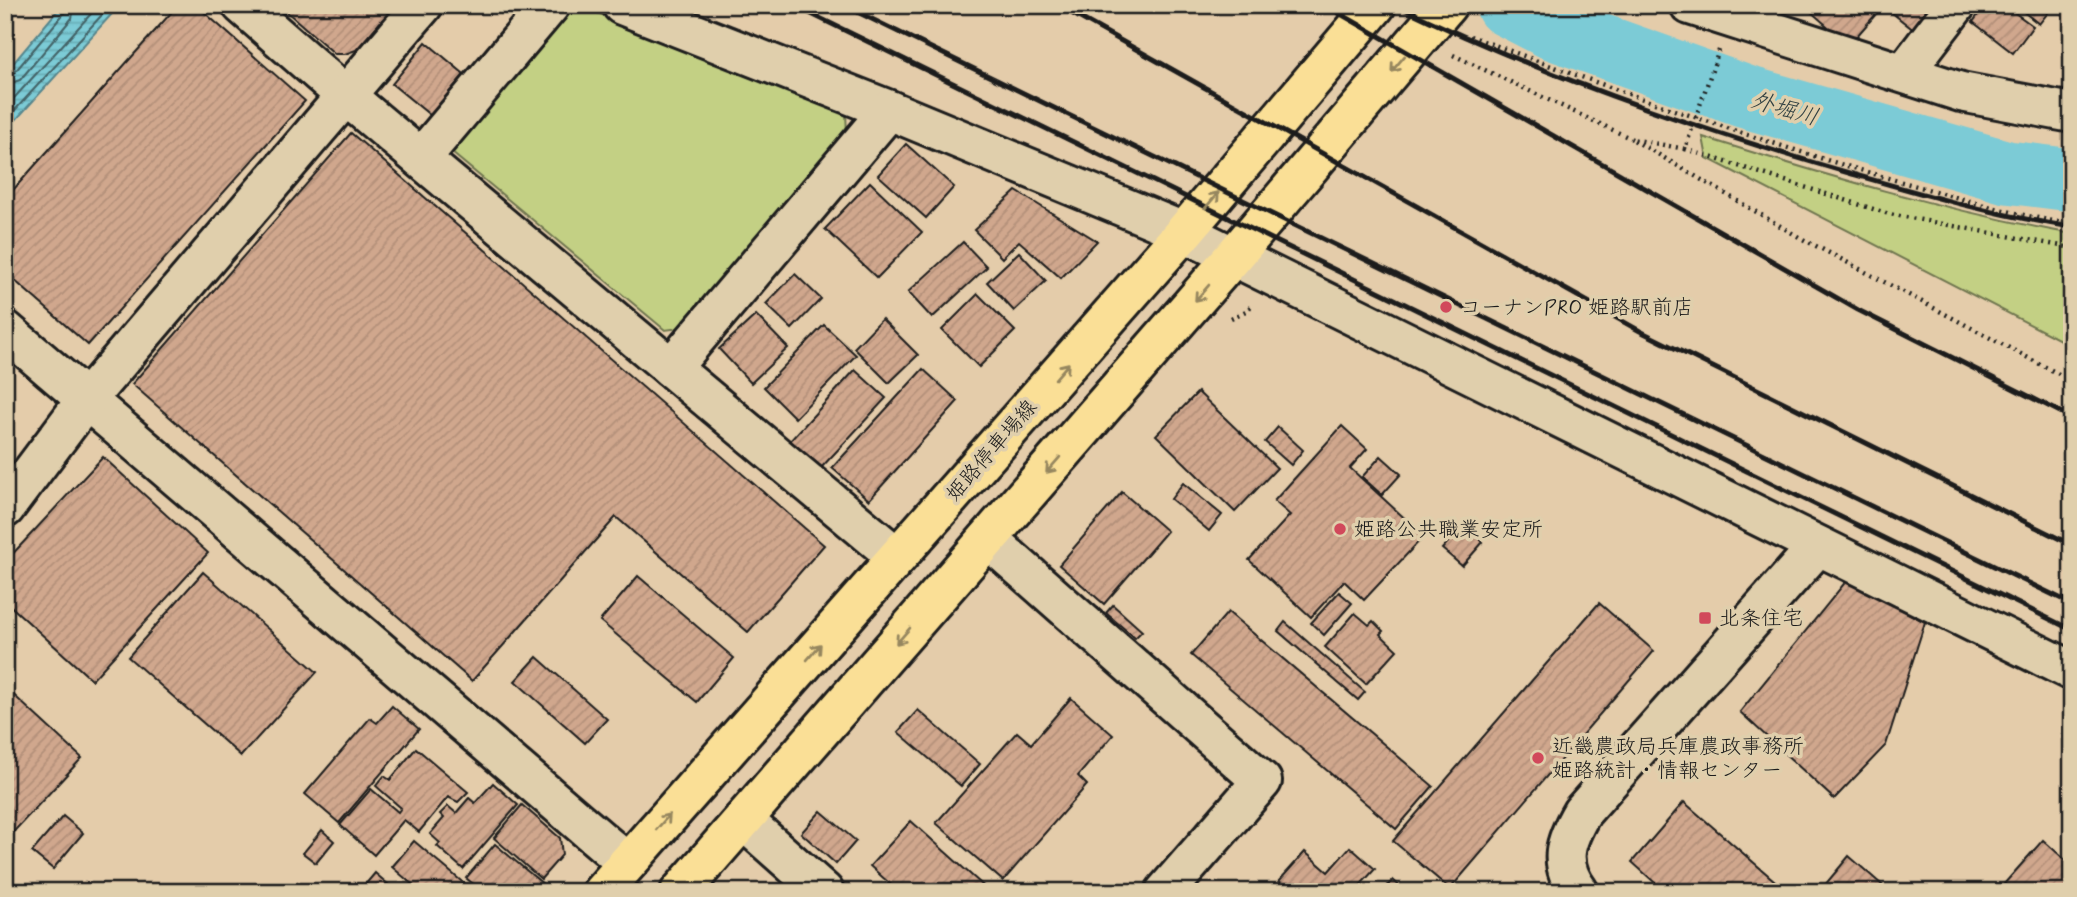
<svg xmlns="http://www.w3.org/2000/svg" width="2077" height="897" font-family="Mynerve,'Klee One',sans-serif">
  <defs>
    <pattern id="water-rules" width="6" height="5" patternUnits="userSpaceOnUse" patternTransform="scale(1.75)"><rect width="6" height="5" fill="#7bcbd6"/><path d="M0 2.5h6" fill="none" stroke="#6aaeb7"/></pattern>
    <pattern id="building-hatch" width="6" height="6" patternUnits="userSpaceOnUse" patternTransform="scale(1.75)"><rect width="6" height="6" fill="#d0a78d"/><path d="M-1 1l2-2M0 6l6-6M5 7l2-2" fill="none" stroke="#b28f79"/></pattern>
  </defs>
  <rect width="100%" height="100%" fill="#e4ccaa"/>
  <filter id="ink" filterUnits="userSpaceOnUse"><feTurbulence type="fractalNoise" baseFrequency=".0143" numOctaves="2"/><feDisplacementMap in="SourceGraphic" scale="14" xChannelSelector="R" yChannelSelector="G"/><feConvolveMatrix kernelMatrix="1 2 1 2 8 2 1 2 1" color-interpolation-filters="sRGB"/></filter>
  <g filter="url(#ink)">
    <g fill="#c3d084" stroke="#707650" stroke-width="2">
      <polygon points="580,6 846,112 847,135 687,327 665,330 451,152 566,7"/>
      <path d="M 1703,137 C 1828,176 1943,210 2072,234 L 2072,346 L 1707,158 Z"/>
    </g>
    <polygon fill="url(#water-rules)" stroke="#55858c" stroke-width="2" points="62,5 120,5 5,132 5,73"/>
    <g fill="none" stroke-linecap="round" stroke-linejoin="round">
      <g stroke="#426266" stroke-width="2">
        <polyline points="5,76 14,73 65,12 66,5"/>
        <polyline points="5,85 20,80 72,18 75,5"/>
        <polyline points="5,108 99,5"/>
        <polyline points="5,121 111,5"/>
      </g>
      <polyline stroke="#7bcbd6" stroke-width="63" points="1507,5 1552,28 1746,97 2007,172 2072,180"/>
    </g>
    <g fill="url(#building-hatch)" stroke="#1c1c1c" stroke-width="2">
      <polygon points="178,5 196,5 305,101 88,345 5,272 5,199"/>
      <polygon points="279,5 395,5 356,50 345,54 335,54"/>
      <polygon points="1815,5 1884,5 1849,45 1810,11"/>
      <polygon points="1888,5 1937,5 1915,31 1886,8"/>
      <polygon points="1985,5 2004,5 2033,26 2013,53 1973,22"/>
      <polygon points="2015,5 2054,5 2039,24"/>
      <polygon points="426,42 470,79 436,120 392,84"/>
      <polygon points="351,133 824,545 748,632 616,517 472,681 132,384"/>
      <polygon points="906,144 954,187 926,218 878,175"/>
      <polygon points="870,182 922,232 877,278 825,229"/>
      <polygon points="1016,191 1097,241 1061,278 1019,241 1002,258 974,230"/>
      <polygon points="963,242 987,267 932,318 908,292"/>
      <polygon points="1019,252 1046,281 1014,311 987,282"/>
      <polygon points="795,274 821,299 792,329 766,304"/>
      <polygon points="978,294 1015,331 979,367 942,330"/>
      <polygon points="756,315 788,348 751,383 719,349"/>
      <polygon points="882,319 918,355 889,383 854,348"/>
      <polygon points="824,325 856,355 795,418 764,387"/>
      <polygon points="923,369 958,401 869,500 832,468"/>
      <polygon points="855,370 886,398 820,469 789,442"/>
      <polygon points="1198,392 1277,468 1235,512 1156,435"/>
      <polygon points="1342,426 1367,449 1350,468 1424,536 1364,600 1344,581 1311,617 1249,560 1290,515 1274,501"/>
      <polygon points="1278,427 1303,450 1291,465 1265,442"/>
      <polygon points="1381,456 1401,474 1382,495 1362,477"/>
      <polygon points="103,457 208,553 92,680 5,601 5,562"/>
      <polygon points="1183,483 1222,515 1209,531 1171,499"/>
      <polygon points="1122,492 1167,531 1104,604 1059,565"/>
      <polygon points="1463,525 1483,542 1462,566 1442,549"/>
      <polygon points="203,572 317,672 241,756 128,657"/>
      <polygon points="638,576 734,658 697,702 600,621"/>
      <polygon points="1847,580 1925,622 1886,745 1834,799 1740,712"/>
      <polygon points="1339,592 1352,603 1324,635 1311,623"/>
      <polygon points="1599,603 1654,651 1450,889 1393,841"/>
      <polygon points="1113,605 1142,631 1135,638 1106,613"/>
      <polygon points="1228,612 1433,786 1396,829 1191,655"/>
      <polygon points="1355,613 1369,625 1373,621 1383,631 1380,634 1397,650 1366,684 1325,647"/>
      <polygon points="1285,622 1365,692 1358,700 1278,631"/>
      <polygon points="537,657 607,719 585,743 515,681"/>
      <polygon points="5,687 82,758 5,841"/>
      <polygon points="1071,698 1113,735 1078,776 1087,785 1003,881 936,823 1017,732 1031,744"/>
      <polygon points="392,706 419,729 339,823 305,794 370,718 377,723"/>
      <polygon points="918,710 980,764 961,786 898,732"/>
      <polygon points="416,748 468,792 458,802 448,797 419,832 404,820 374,855 340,825 371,789 398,812 401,808 376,786 384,776 390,780"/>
      <polygon points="493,783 518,805 463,869 437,846 440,843 430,834 444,818 440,814 448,806 456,813 469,798 475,803"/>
      <polygon points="1684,802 1783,888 1780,892 1665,892 1632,862"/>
      <polygon points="522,805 560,838 562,855 541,879 494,838"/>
      <polygon points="821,811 856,841 836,864 801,833"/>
      <polygon points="63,816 83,833 53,869 32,852"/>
      <polygon points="911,821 990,892 899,892 870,866"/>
      <polygon points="322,830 334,841 316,863 303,853"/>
      <polygon points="2043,840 2072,866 2072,892 2013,892 2004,884"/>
      <polygon points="414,841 474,892 421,892 392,867"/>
      <polygon points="495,844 544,885 539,892 483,892 466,878"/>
      <polygon points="1350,847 1375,869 1354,892 1292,892 1279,881 1305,852 1328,872"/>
      <polygon points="1849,856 1890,892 1819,892"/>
      <polygon points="375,873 397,892 359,892"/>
      <polygon points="1393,880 1406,892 1382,892"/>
    </g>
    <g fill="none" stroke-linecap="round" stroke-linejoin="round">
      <defs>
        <g id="minor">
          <polyline points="242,5 346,96 897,557"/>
          <polyline points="622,5 889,110 1184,232 2072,671"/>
          <polyline points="1690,5 1961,92 2072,113"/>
          <polyline points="1904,73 1956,5"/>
          <polyline points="421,158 550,5"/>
          <polyline points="5,330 627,863"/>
          <polyline points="671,368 889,110"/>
          <polyline points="5,508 86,400 423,5"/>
          <polyline points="988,539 1262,781 1165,892"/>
          <polyline points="743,820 824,892"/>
          <path d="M 1579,892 C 1557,863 1565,841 1582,812 L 1818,546"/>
        </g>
        <g id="major">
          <polyline points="602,892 1184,232 1376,5"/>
          <polyline points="680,892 1233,257 1447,5"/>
        </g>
      </defs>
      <use href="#minor" stroke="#1c1c1c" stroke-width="44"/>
      <use href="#major" stroke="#1c1c1c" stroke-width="44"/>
      <g stroke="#1c1c1c" stroke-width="4.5" stroke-dasharray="2 5" stroke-linecap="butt">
        <path d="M 1470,36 C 1613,89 1755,141 1902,182 C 1958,197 2015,216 2072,224"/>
        <polyline points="1719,50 1685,149 1632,139 1799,237 2072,381"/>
        <polyline points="1453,55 1632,139"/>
        <polyline points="1685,149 1889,214 2072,248"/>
        <polyline points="1231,318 1248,310 1252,304"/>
      </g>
      <use href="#minor" stroke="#e0cfac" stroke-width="38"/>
      <use href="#major" stroke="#fadf96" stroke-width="38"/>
      <g stroke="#1c1c1c" stroke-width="5">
        <polyline points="793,5 2072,630"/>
        <polyline points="843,5 2072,604"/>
        <polyline points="1057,5 1640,331 2072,545"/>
        <polyline points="1325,5 1858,310 2072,418"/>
        <path d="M 1396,5 C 1541,75 1695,129 1849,173 C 1922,194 1997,216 2072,227"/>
      </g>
    </g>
    <defs><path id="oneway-shaft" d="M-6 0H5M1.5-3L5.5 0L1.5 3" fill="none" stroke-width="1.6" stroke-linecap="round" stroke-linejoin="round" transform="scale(1.75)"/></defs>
    <g stroke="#96875f">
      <use href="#oneway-shaft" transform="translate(1398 64) rotate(130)"/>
      <use href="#oneway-shaft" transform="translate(1212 200) rotate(-50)"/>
      <use href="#oneway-shaft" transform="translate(1202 293) rotate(131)"/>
      <use href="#oneway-shaft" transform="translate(1062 371) rotate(-49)"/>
      <use href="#oneway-shaft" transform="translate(1053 465) rotate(131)"/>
      <use href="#oneway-shaft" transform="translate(903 636) rotate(131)"/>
      <use href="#oneway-shaft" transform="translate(814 652) rotate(-49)"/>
      <use href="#oneway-shaft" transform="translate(663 822) rotate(-49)"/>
    </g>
  </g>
  <g fill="#d1495b" stroke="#e0cfac" stroke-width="2.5">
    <circle cx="1446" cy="307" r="7"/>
    <circle cx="1340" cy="529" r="7"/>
    <rect x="1698" y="611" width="14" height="14" rx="3.5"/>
    <circle cx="1538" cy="758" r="7"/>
  </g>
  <g text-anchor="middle" stroke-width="7" stroke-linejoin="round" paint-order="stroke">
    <g font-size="21" fill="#1c1c1c" stroke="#e0cfac" text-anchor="start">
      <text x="1460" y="314">コーナンPRO 姫路駅前店</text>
      <text x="1354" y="536">姫路公共職業安定所</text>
      <text x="1719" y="625">北条住宅</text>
      <text x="1552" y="753">近畿農政局兵庫農政事務所<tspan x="1552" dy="24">姫路統計・情報センター</tspan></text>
    </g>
    <g font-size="21" fill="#1c1c1c" stroke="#e0cfac">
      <text transform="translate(991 450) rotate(-49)" y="7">姫路停車場線</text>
    </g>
    <g font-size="23" font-style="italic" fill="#2f3f41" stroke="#e0cfac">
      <text transform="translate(1785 108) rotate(16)" y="8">外堀川</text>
    </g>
  </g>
  <rect width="2077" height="897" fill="none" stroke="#e0cfac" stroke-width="28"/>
  <rect x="14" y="14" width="2049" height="869" fill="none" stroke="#1c1c1c" stroke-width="2.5" filter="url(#ink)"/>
</svg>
